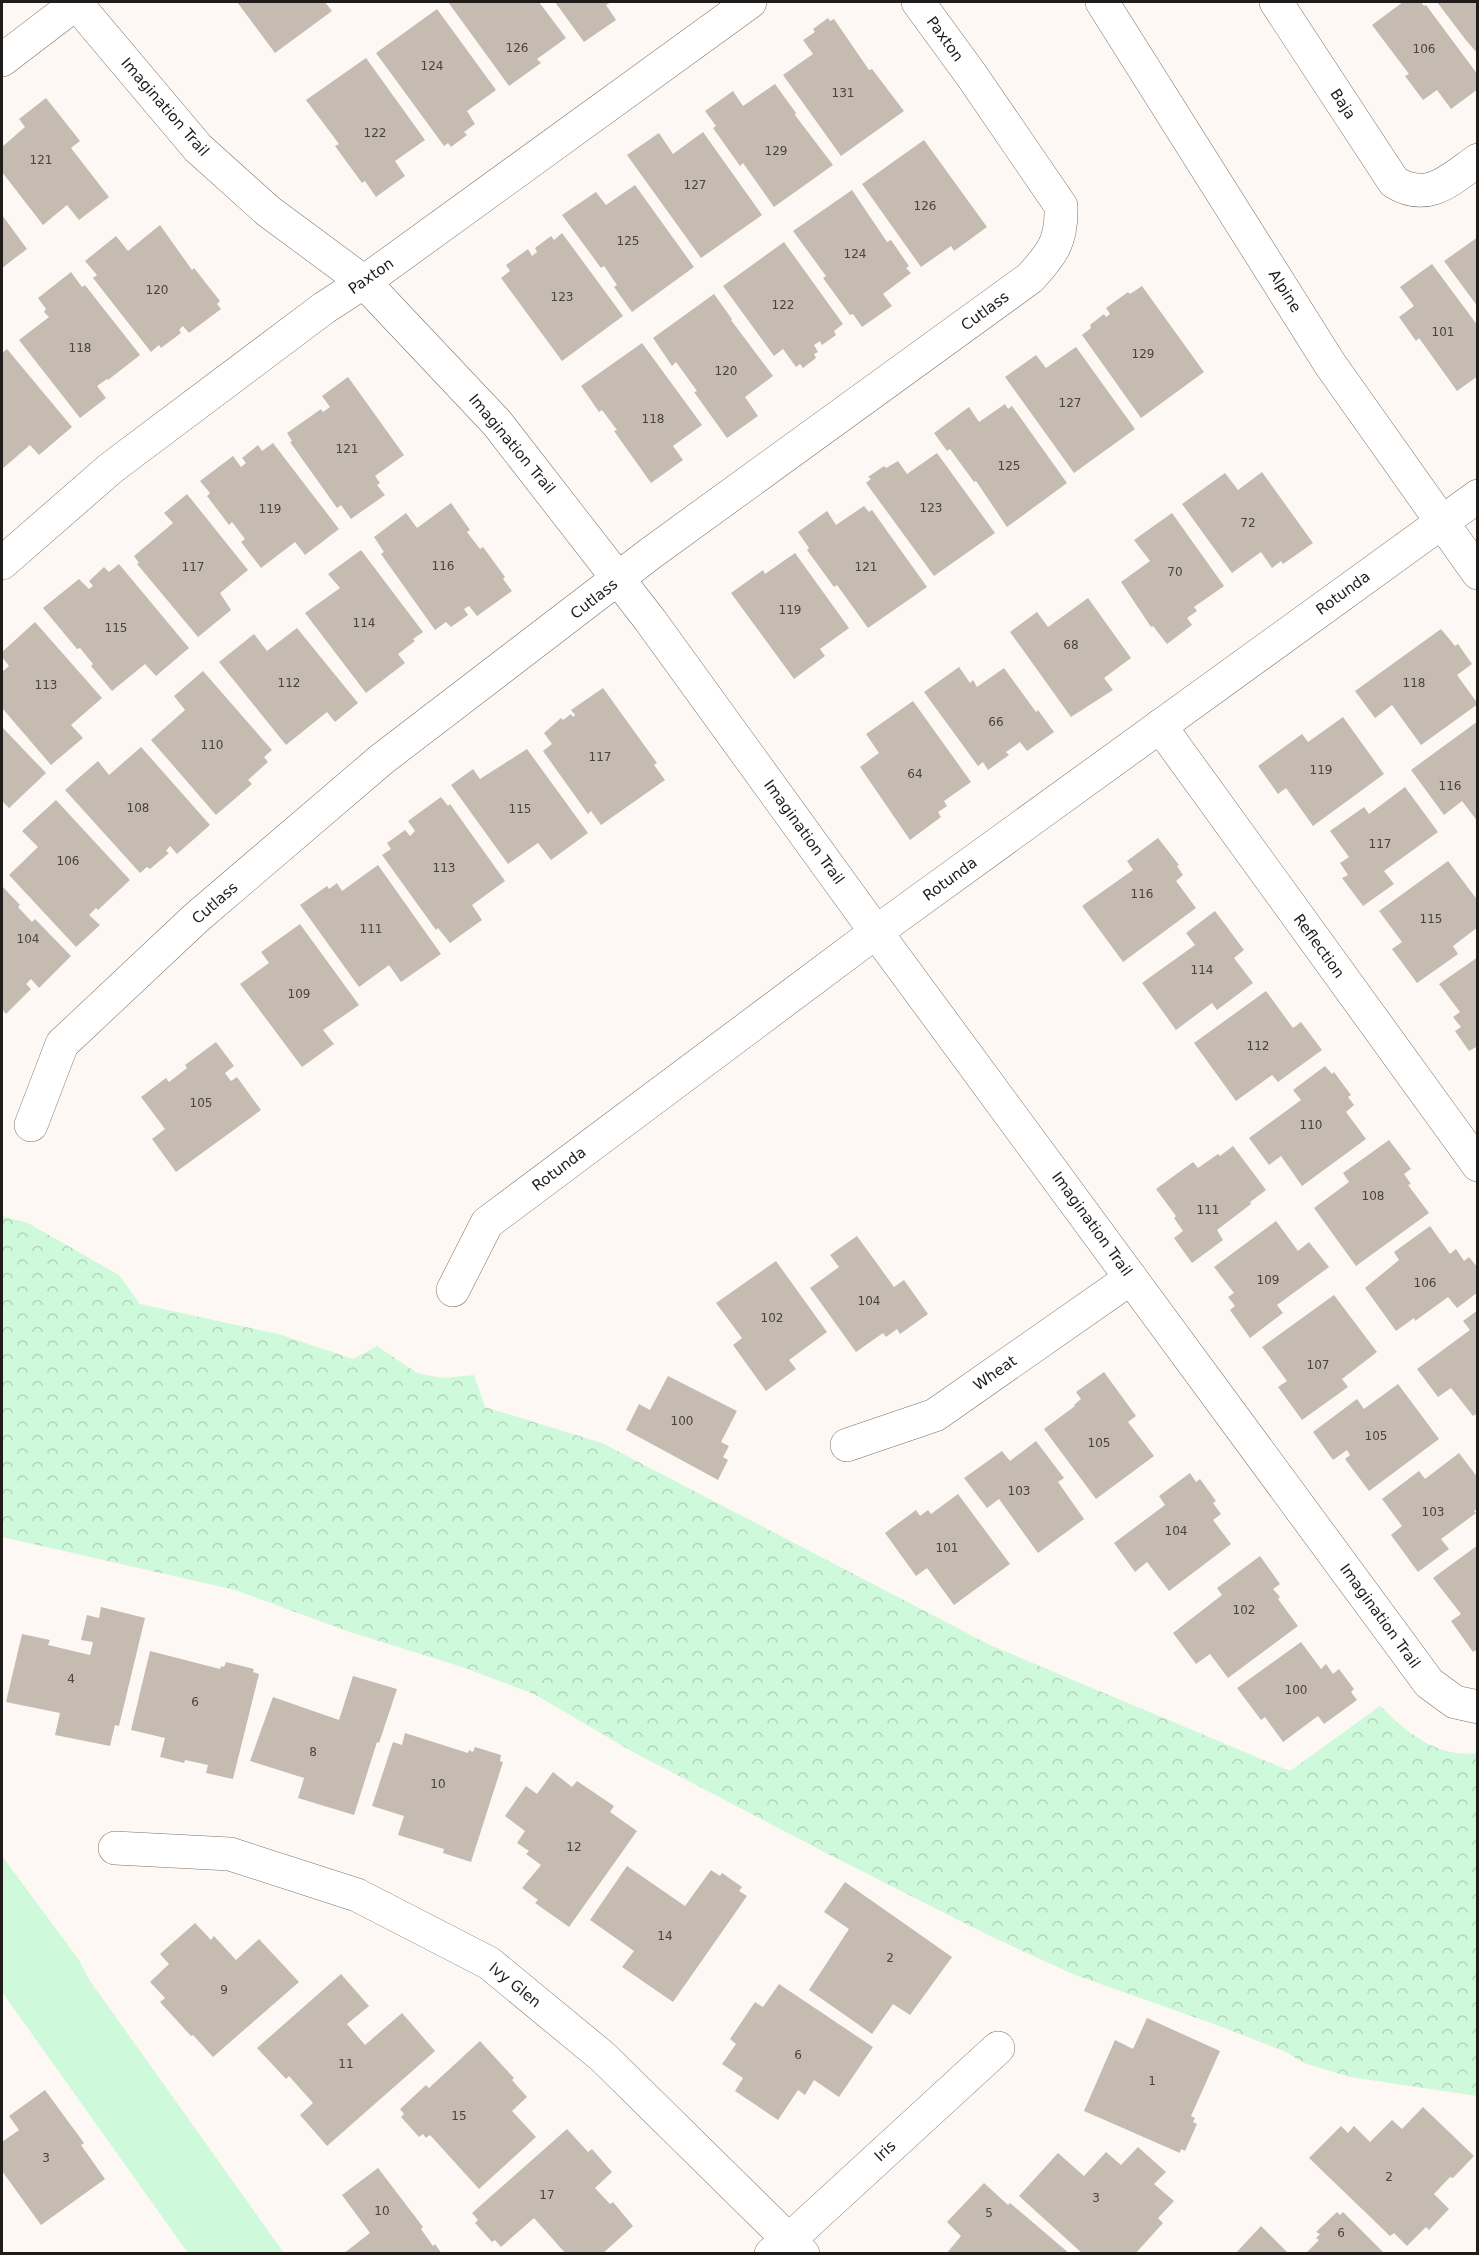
<svg xmlns="http://www.w3.org/2000/svg" width="1479" height="2255" font-family="'DejaVu Sans',sans-serif">
  <defs>
    <pattern id="park-crowns" width="20" height="18" patternUnits="userSpaceOnUse" patternTransform="scale(1.5)"><rect width="20" height="18" fill="#cef9da"/><path d="M2 6a3 3 0 1 1 6 0M12 15a3 3 0 1 1 6 0" fill="none" stroke="#b1d5ba"/></pattern>
  </defs>
  <rect width="100%" height="100%" fill="#fef8f5"/>
  <polygon fill="#cef9da" points="2,1856 79,1960 88,1978 284,2253 188,2253 2,1992"/>
  <path fill="url(#park-crowns)" d="M 2,1216 L 28,1223 L 119,1275 L 140,1304 L 278,1334 L 353,1359 L 377,1346 L 417,1373 L 442,1378 L 474,1375 L 485,1407 L 602,1443 L 990,1645 L 1290,1771 L 1380,1706 C 1407,1733 1437,1758 1477,1753 L 1477,2096 L 1350,2077 L 1304,2063 L 1286,2052 L 1214,2024 L 1075,1975 L 990,1936 L 828,1854 L 633,1752 L 534,1694 L 462,1667 L 350,1632 L 235,1590 L 2,1537 Z"/>
  <g fill="#c5bbb1">
    <polygon points="237,2 325,2 332,11 275,53"/>
    <polygon points="448,2 539,2 566,38 537,59 541,63 509,86"/>
    <polygon points="555,2 611,2 606,5 616,20 584,42"/>
    <polygon points="1403,2 1421,2 1424,6 1426,5 1478,75 1478,89 1451,109 1437,90 1423,100 1405,76 1409,74 1372,25"/>
    <polygon points="1437,2 1478,2 1478,54 1465,39"/>
    <polygon points="437,9 496,90 467,111 475,124 464,132 467,135 451,147 448,143 444,146 376,53"/>
    <polygon points="828,18 830,21 834,19 869,70 872,69 904,111 841,156 783,75 813,54 803,40 815,32 813,29"/>
    <polygon points="366,58 425,140 395,161 405,176 376,197 365,181 362,183 335,146 339,144 306,100"/>
    <polygon points="775,84 796,113 795,115 833,165 774,207 743,163 740,166 713,128 716,126 705,111 733,91 743,106"/>
    <polygon points="46,98 80,141 71,148 109,197 79,220 67,205 43,225 2,172 2,147 25,127 19,119"/>
    <polygon points="703,132 762,215 701,258 627,155 659,133 673,154"/>
    <polygon points="924,140 987,227 954,251 951,246 921,267 862,184"/>
    <polygon points="635,185 694,267 632,312 614,287 617,285 604,266 601,268 562,215 596,192 606,205"/>
    <polygon points="852,190 887,242 891,240 909,266 906,268 911,273 883,294 892,306 862,327 853,314 850,315 823,278 826,276 793,231"/>
    <polygon points="2,215 27,249 2,268"/>
    <polygon points="160,225 192,270 194,268 220,301 217,304 221,309 189,333 183,326 179,330 181,333 161,348 159,345 151,352 93,278 97,275 85,261 116,236 128,251"/>
    <polygon points="562,233 623,316 562,361 501,278 510,271 506,265 528,249 532,256 537,252 535,248 551,236 554,240"/>
    <polygon points="1478,237 1478,307 1444,261"/>
    <polygon points="784,242 843,324 834,331 836,335 822,345 820,341 814,345 818,352 814,354 816,358 803,368 800,364 796,367 783,349 774,356 723,286"/>
    <polygon points="1432,264 1478,326 1478,376 1457,391 1419,338 1416,341 1399,317 1414,306 1400,287"/>
    <polygon points="71,272 82,287 85,285 140,355 108,380 107,379 97,386 106,398 80,418 19,340 49,317 44,312 46,309 38,298"/>
    <polygon points="1142,286 1204,372 1141,418 1082,335 1091,328 1090,325 1104,314 1106,317 1110,314 1106,308 1128,292 1130,294"/>
    <polygon points="714,294 732,319 731,320 773,376 745,397 758,416 727,438 694,392 697,391 676,362 672,366 653,338"/>
    <polygon points="642,343 702,425 673,446 683,460 651,483 614,431 617,430 602,410 599,412 581,386"/>
    <polygon points="1076,347 1135,429 1074,473 1005,377 1036,355 1046,368"/>
    <polygon points="7,349 72,427 39,455 30,445 2,469 2,353"/>
    <polygon points="348,377 404,455 375,476 380,483 377,485 385,495 351,519 341,505 337,508 290,442 292,441 287,433 321,409 323,412 330,407 322,396"/>
    <polygon points="1005,404 1008,409 1012,406 1067,483 1007,527 976,481 974,482 950,449 947,451 934,433 969,407 979,422"/>
    <polygon points="273,443 339,529 305,555 295,542 261,568 241,542 245,539 232,522 229,525 207,496 210,493 200,481 233,456 241,467 246,463 242,458 258,445 262,451"/>
    <polygon points="937,453 995,533 934,576 866,483 871,479 868,477 884,466 886,468 898,461 907,474"/>
    <polygon points="1262,472 1313,543 1283,564 1281,561 1272,568 1261,552 1232,573 1182,504 1225,473 1238,490"/>
    <polygon points="187,494 248,570 220,593 231,610 198,637 137,564 139,563 134,556 173,523 164,513"/>
    <polygon points="451,503 470,530 467,532 480,549 483,547 505,577 503,579 512,591 477,616 469,606 464,609 468,615 451,627 446,622 435,630 381,554 384,552 374,537 406,513 417,528"/>
    <polygon points="864,506 869,512 872,510 927,587 868,628 837,585 834,587 807,550 809,548 798,532 827,511 836,525"/>
    <polygon points="1172,513 1224,586 1194,607 1197,611 1187,618 1192,625 1167,644 1153,626 1151,627 1121,582 1150,561 1134,540"/>
    <polygon points="361,550 423,632 413,639 415,641 398,654 405,663 366,693 305,613 340,588 328,574"/>
    <polygon points="795,553 849,628 820,649 825,656 794,679 731,593 763,570 765,574"/>
    <polygon points="119,564 189,648 156,676 145,664 112,691 91,666 93,664 80,648 77,649 43,608 79,579 89,589 93,586 89,581 104,567 109,572"/>
    <polygon points="1088,598 1131,658 1104,678 1113,690 1071,717 1010,632 1037,612 1048,627"/>
    <polygon points="35,622 102,698 71,725 83,738 51,765 2,708 2,672 9,666 2,657 2,652"/>
    <polygon points="297,628 358,703 335,722 327,712 286,745 219,662 254,634 267,651"/>
    <polygon points="1441,629 1455,646 1458,644 1472,664 1457,675 1478,704 1421,745 1392,705 1375,718 1355,691"/>
    <polygon points="959,667 970,683 973,680 977,687 1004,668 1036,712 1038,710 1054,732 1027,751 1020,742 1006,752 1009,755 988,770 983,762 978,766 924,692"/>
    <polygon points="203,671 272,750 264,757 268,762 248,780 252,784 216,815 151,740 185,710 174,696"/>
    <polygon points="603,688 657,763 654,765 665,780 601,825 591,811 588,814 543,751 552,744 544,733 561,718 563,720 571,714 573,717 575,715 571,710"/>
    <polygon points="913,701 971,782 944,801 947,806 938,812 941,817 910,840 860,767 879,753 866,734"/>
    <polygon points="1343,717 1384,774 1313,826 1286,788 1278,794 1258,766 1302,734 1308,742"/>
    <polygon points="1478,721 1478,822 1462,801 1444,815 1411,770"/>
    <polygon points="2,727 46,773 9,808 2,801"/>
    <polygon points="141,747 210,825 177,854 170,846 166,851 169,853 150,869 147,867 140,873 65,790 98,761 109,775"/>
    <polygon points="527,749 588,833 551,860 538,843 508,864 451,785 473,769 480,779"/>
    <polygon points="1405,787 1438,832 1384,871 1394,884 1363,906 1342,878 1348,875 1340,863 1349,857 1330,831 1364,807 1369,814"/>
    <polygon points="441,797 448,806 450,804 505,881 472,905 482,920 450,943 438,928 436,930 382,855 391,849 387,843 405,830 410,836 415,831 408,821"/>
    <polygon points="56,800 130,880 98,910 96,908 89,915 100,925 76,947 9,875 38,847 22,831"/>
    <polygon points="1158,838 1179,865 1177,866 1183,875 1176,881 1196,908 1123,962 1082,906 1133,870 1127,861"/>
    <polygon points="1448,861 1478,901 1478,927 1453,946 1458,954 1417,983 1392,949 1402,942 1379,911"/>
    <polygon points="378,865 441,954 401,982 389,965 359,987 300,905 327,886 329,889 337,883 342,891"/>
    <polygon points="2,886 20,905 18,907 32,922 35,919 71,956 39,988 31,979 26,984 31,989 6,1014 2,1009"/>
    <polygon points="1215,911 1244,950 1234,958 1253,983 1217,1010 1212,1003 1176,1030 1142,983 1195,945 1186,933"/>
    <polygon points="300,924 359,1005 323,1030 334,1044 302,1067 240,984 269,963 261,952"/>
    <polygon points="1478,957 1478,1046 1469,1051 1455,1031 1461,1027 1453,1017 1460,1012 1439,984"/>
    <polygon points="1266,991 1293,1028 1301,1022 1322,1050 1278,1082 1272,1075 1236,1101 1194,1043"/>
    <polygon points="216,1042 234,1066 225,1073 231,1081 237,1077 261,1110 176,1172 152,1139 165,1129 141,1097 166,1078 169,1082 187,1068 185,1065"/>
    <polygon points="1325,1066 1332,1074 1334,1072 1351,1095 1348,1097 1354,1105 1346,1112 1366,1139 1302,1186 1281,1156 1269,1165 1249,1138 1301,1100 1293,1090"/>
    <polygon points="1389,1140 1411,1169 1404,1174 1411,1184 1408,1185 1429,1213 1356,1266 1314,1208 1349,1182 1343,1173"/>
    <polygon points="1233,1146 1266,1190 1250,1202 1251,1204 1217,1230 1223,1240 1192,1263 1174,1238 1183,1231 1174,1218 1176,1216 1156,1189 1193,1162 1198,1168 1218,1154 1220,1156"/>
    <polygon points="1276,1221 1298,1251 1309,1242 1329,1267 1277,1305 1283,1313 1250,1338 1230,1310 1235,1306 1228,1297 1234,1293 1214,1267"/>
    <polygon points="1430,1226 1450,1254 1456,1249 1464,1261 1469,1257 1478,1268 1478,1292 1457,1308 1448,1297 1415,1321 1414,1318 1396,1331 1365,1288 1399,1260 1394,1252"/>
    <polygon points="857,1236 894,1287 904,1280 928,1314 900,1334 897,1329 886,1337 883,1333 856,1352 810,1288 839,1267 830,1255"/>
    <polygon points="776,1261 827,1332 789,1360 796,1369 766,1391 733,1345 742,1338 716,1303"/>
    <polygon points="1334,1295 1377,1352 1342,1379 1348,1387 1302,1420 1278,1387 1287,1381 1262,1347"/>
    <polygon points="1478,1310 1478,1413 1473,1416 1451,1388 1438,1397 1417,1369 1470,1330 1463,1321"/>
    <polygon points="1104,1372 1136,1416 1128,1422 1154,1456 1096,1499 1044,1429 1075,1406 1074,1405 1081,1399 1076,1392"/>
    <polygon points="668,1376 737,1411 721,1442 729,1446 723,1457 728,1460 718,1480 626,1430 639,1404 650,1410"/>
    <polygon points="1398,1384 1439,1439 1369,1491 1345,1459 1350,1455 1347,1450 1333,1460 1313,1432 1357,1399 1364,1409"/>
    <polygon points="1036,1441 1064,1478 1058,1482 1084,1519 1038,1553 999,1499 987,1508 964,1478 1002,1451 1010,1461"/>
    <polygon points="1459,1453 1478,1478 1478,1508 1474,1511 1476,1513 1441,1539 1449,1549 1418,1572 1391,1535 1402,1526 1382,1499 1419,1471 1425,1479"/>
    <polygon points="1190,1473 1196,1482 1200,1479 1216,1501 1213,1503 1221,1514 1213,1520 1231,1544 1169,1591 1147,1562 1135,1572 1114,1543 1165,1505 1159,1496"/>
    <polygon points="958,1494 1010,1564 954,1605 927,1568 916,1576 885,1533 916,1510 920,1516 928,1510 931,1514"/>
    <polygon points="1478,1545 1478,1649 1473,1652 1451,1621 1461,1614 1433,1578"/>
    <polygon points="1260,1556 1280,1584 1273,1589 1280,1597 1278,1599 1298,1626 1228,1678 1210,1654 1196,1664 1173,1633 1222,1595 1217,1588"/>
    <polygon points="101,1607 145,1618 119,1726 115,1725 110,1746 55,1735 60,1713 6,1702 22,1634 50,1640 48,1645 90,1655 93,1642 81,1640 87,1615 99,1618"/>
    <polygon points="1301,1642 1321,1669 1326,1664 1333,1674 1339,1669 1354,1689 1351,1692 1357,1700 1324,1724 1318,1716 1283,1742 1265,1717 1261,1720 1237,1688"/>
    <polygon points="150,1651 220,1669 221,1666 224,1667 226,1662 254,1669 253,1672 259,1674 233,1779 206,1773 208,1765 185,1760 184,1763 160,1757 165,1738 131,1730"/>
    <polygon points="353,1676 397,1689 379,1743 377,1742 354,1815 298,1798 304,1778 250,1761 273,1697 339,1720"/>
    <polygon points="405,1733 468,1753 469,1750 473,1752 475,1747 501,1755 500,1761 503,1762 471,1862 443,1853 444,1849 398,1835 404,1816 372,1806 393,1742 402,1745"/>
    <polygon points="553,1772 572,1787 577,1781 614,1806 610,1812 637,1831 569,1927 535,1903 538,1900 522,1888 541,1865 526,1854 529,1851 517,1843 525,1831 505,1816 526,1786 537,1794"/>
    <polygon points="627,1866 685,1906 711,1870 720,1876 722,1873 742,1887 739,1891 747,1896 673,2002 622,1967 634,1951 590,1920"/>
    <polygon points="845,1882 952,1957 910,2015 893,2004 872,2034 809,1990 849,1929 824,1912"/>
    <polygon points="195,1923 211,1940 214,1936 236,1960 259,1939 299,1982 213,2057 193,2035 191,2036 160,2002 165,1998 150,1982 169,1964 160,1954"/>
    <polygon points="341,1974 369,2006 347,2024 365,2045 402,2013 435,2051 327,2146 300,2115 313,2103 289,2076 286,2079 257,2048"/>
    <polygon points="779,1984 873,2047 839,2097 814,2080 805,2095 798,2090 778,2120 735,2091 743,2078 722,2064 736,2044 730,2039 755,2002 763,2007"/>
    <polygon points="1147,2018 1220,2051 1191,2116 1195,2118 1193,2122 1197,2124 1185,2151 1181,2149 1180,2153 1084,2111 1115,2040 1133,2049"/>
    <polygon points="480,2041 514,2078 512,2080 527,2097 512,2111 536,2137 479,2189 430,2135 426,2138 423,2134 419,2137 401,2117 404,2114 400,2109 426,2085 429,2088"/>
    <polygon points="45,2090 84,2143 81,2145 105,2179 41,2225 2,2171 2,2142 19,2130 9,2116"/>
    <polygon points="1423,2107 1474,2156 1453,2178 1450,2177 1434,2194 1449,2209 1429,2230 1426,2227 1407,2246 1394,2233 1390,2236 1309,2158 1341,2126 1348,2133 1354,2126 1370,2142 1392,2120 1402,2129"/>
    <polygon points="567,2129 588,2152 592,2149 612,2172 595,2188 610,2204 613,2202 633,2226 602,2254 566,2254 534,2218 501,2247 495,2240 492,2242 475,2223 478,2220 472,2213"/>
    <polygon points="1138,2147 1166,2172 1154,2184 1174,2201 1158,2218 1163,2223 1135,2254 1083,2254 1019,2196 1058,2153 1084,2176 1106,2152 1121,2165"/>
    <polygon points="378,2168 423,2227 421,2229 433,2246 435,2244 442,2254 343,2254 370,2233 342,2195"/>
    <polygon points="984,2183 1008,2205 1010,2203 1070,2254 946,2254 961,2236 947,2222"/>
    <polygon points="1337,2212 1340,2215 1343,2212 1385,2254 1305,2254 1319,2240 1316,2238 1320,2234 1316,2232"/>
    <polygon points="1261,2226 1289,2254 1235,2254"/>
  </g>
  <g fill="none" stroke-linecap="round" stroke-linejoin="round">
    <defs>
      <g id="minor">
        <polyline points="75,2 198,148 268,211 364,282 497,423 650,620 876,932 1429,1683 1455,1702 1478,1707"/>
        <polyline points="1102,2 1330,364 1478,573"/>
        <path d="M 1276,2 L 1394,182 C 1428,203 1450,180 1478,160"/>
        <polyline points="2,60 78,2"/>
        <polyline points="2,563 111,468 324,308 364,282 750,2"/>
        <polyline points="1160,726 1478,1165"/>
        <path d="M 31,1125 L 62,1044 L 196,918 L 382,759 L 651,553 L 1030,278 C 1053,253 1062,241 1061,206 L 972,76 L 918,2"/>
        <polyline points="453,1290 487,1223 876,932 1478,496"/>
        <polyline points="847,1445 935,1415 1131,1278"/>
        <polyline points="115,1848 230,1854 357,1895 489,1963 603,2057 803,2254"/>
        <polyline points="771,2254 790,2239 998,2048"/>
      </g>
    </defs>
    <use href="#minor" stroke="#7d726b" stroke-width="34"/>
    <use href="#minor" stroke="#fff" stroke-width="33"/>
  </g>
  <g text-anchor="middle" stroke-width="4.5" stroke-linejoin="round" paint-order="stroke">
    <g font-size="12" fill="#49443f">
      <text x="517" y="52">126</text>
      <text x="1424" y="53">106</text>
      <text x="432" y="70">124</text>
      <text x="843" y="97">131</text>
      <text x="375" y="137">122</text>
      <text x="776" y="155">129</text>
      <text x="41" y="164">121</text>
      <text x="695" y="189">127</text>
      <text x="925" y="210">126</text>
      <text x="628" y="245">125</text>
      <text x="855" y="258">124</text>
      <text x="157" y="294">120</text>
      <text x="562" y="301">123</text>
      <text x="783" y="309">122</text>
      <text x="1443" y="336">101</text>
      <text x="80" y="352">118</text>
      <text x="1143" y="358">129</text>
      <text x="726" y="375">120</text>
      <text x="1070" y="407">127</text>
      <text x="653" y="423">118</text>
      <text x="347" y="453">121</text>
      <text x="1009" y="470">125</text>
      <text x="931" y="512">123</text>
      <text x="270" y="513">119</text>
      <text x="1248" y="527">72</text>
      <text x="443" y="570">116</text>
      <text x="193" y="571">117</text>
      <text x="866" y="571">121</text>
      <text x="1175" y="576">70</text>
      <text x="790" y="614">119</text>
      <text x="364" y="627">114</text>
      <text x="116" y="632">115</text>
      <text x="1071" y="649">68</text>
      <text x="289" y="687">112</text>
      <text x="1414" y="687">118</text>
      <text x="46" y="689">113</text>
      <text x="996" y="726">66</text>
      <text x="212" y="749">110</text>
      <text x="600" y="761">117</text>
      <text x="1321" y="774">119</text>
      <text x="915" y="778">64</text>
      <text x="1450" y="790">116</text>
      <text x="138" y="812">108</text>
      <text x="520" y="813">115</text>
      <text x="1380" y="848">117</text>
      <text x="68" y="865">106</text>
      <text x="444" y="872">113</text>
      <text x="1142" y="898">116</text>
      <text x="1431" y="923">115</text>
      <text x="371" y="933">111</text>
      <text x="28" y="943">104</text>
      <text x="1202" y="974">114</text>
      <text x="299" y="998">109</text>
      <text x="1258" y="1050">112</text>
      <text x="201" y="1107">105</text>
      <text x="1311" y="1129">110</text>
      <text x="1373" y="1200">108</text>
      <text x="1208" y="1214">111</text>
      <text x="1268" y="1284">109</text>
      <text x="1425" y="1287">106</text>
      <text x="869" y="1305">104</text>
      <text x="772" y="1322">102</text>
      <text x="1318" y="1369">107</text>
      <text x="682" y="1425">100</text>
      <text x="1376" y="1440">105</text>
      <text x="1099" y="1447">105</text>
      <text x="1019" y="1495">103</text>
      <text x="1433" y="1516">103</text>
      <text x="1176" y="1535">104</text>
      <text x="947" y="1552">101</text>
      <text x="1244" y="1614">102</text>
      <text x="71" y="1683">4</text>
      <text x="1296" y="1694">100</text>
      <text x="195" y="1706">6</text>
      <text x="313" y="1756">8</text>
      <text x="438" y="1788">10</text>
      <text x="574" y="1851">12</text>
      <text x="665" y="1940">14</text>
      <text x="890" y="1962">2</text>
      <text x="224" y="1994">9</text>
      <text x="798" y="2059">6</text>
      <text x="346" y="2068">11</text>
      <text x="1152" y="2085">1</text>
      <text x="459" y="2120">15</text>
      <text x="46" y="2162">3</text>
      <text x="1389" y="2181">2</text>
      <text x="547" y="2199">17</text>
      <text x="1096" y="2202">3</text>
      <text x="382" y="2215">10</text>
      <text x="989" y="2217">5</text>
      <text x="1341" y="2237">6</text>
    </g>
    <g font-size="15" fill="#201c19" stroke="#fff">
      <text transform="translate(945 39) rotate(54)" y="5">Paxton</text>
      <text transform="translate(1343 104) rotate(57)" y="5">Baja</text>
      <text transform="translate(165 107) rotate(49)" y="5">Imagination Trail</text>
      <text transform="translate(371 276) rotate(-35)" y="5">Paxton</text>
      <text transform="translate(1285 291) rotate(58)" y="5">Alpine</text>
      <text transform="translate(985 311) rotate(-36)" y="5">Cutlass</text>
      <text transform="translate(512 444) rotate(50)" y="5">Imagination Trail</text>
      <text transform="translate(1343 593) rotate(-36)" y="5">Rotunda</text>
      <text transform="translate(594 599) rotate(-38)" y="5">Cutlass</text>
      <text transform="translate(804 832) rotate(54)" y="5">Imagination Trail</text>
      <text transform="translate(950 879) rotate(-36)" y="5">Rotunda</text>
      <text transform="translate(215 903) rotate(-41)" y="5">Cutlass</text>
      <text transform="translate(1319 946) rotate(54)" y="5">Reflection</text>
      <text transform="translate(559 1169) rotate(-37)" y="5">Rotunda</text>
      <text transform="translate(1092 1224) rotate(54)" y="5">Imagination Trail</text>
      <text transform="translate(995 1373) rotate(-35)" y="5">Wheat</text>
      <text transform="translate(1380 1616) rotate(54)" y="5">Imagination Trail</text>
      <text transform="translate(515 1985) rotate(39)" y="5">Ivy Glen</text>
      <text transform="translate(885 2151) rotate(-43)" y="5">Iris</text>
    </g>
  </g>
  <rect width="1479" height="2255" fill="none" stroke="#201c19" stroke-width="6"/>
</svg>
